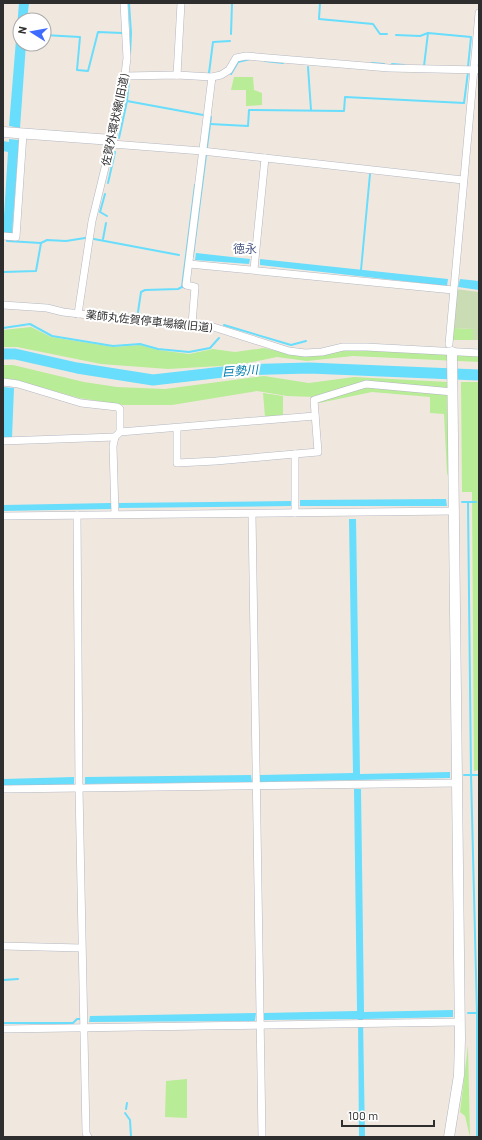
<svg xmlns="http://www.w3.org/2000/svg" width="482" height="1140" font-family="Barlow,'Noto Sans JP',sans-serif">
  <rect width="100%" height="100%" fill="#f0e8df"/>
  <g fill="#b8ec96">
    <polygon points="234,77 253,77 254,90 262,93 262,105 246,106 246,90 231,90"/>
    <polygon points="31,327 51,337 114,347 140,345 158,350 189,354 213,349 235,352 264,348 294,355 322,355 346,349 479,356 479,362 353,356 307,361 277,357 238,365 168,369 101,364 17,347 3,347 3,330"/>
    <polygon points="453,328 473,329 473,340 452,340"/>
    <polygon points="3,365 13,365 84,382 117,387 165,389 264,376 309,383 354,377 448,382 451,484 447,473 444,414 430,413 430,397 372,392 319,403 314,397 287,396 257,391 172,405 123,405 79,398 12,379 3,379"/>
    <polygon points="461,382 479,382 479,770 474,771 472,492 462,492"/>
    <polygon points="263,393 283,396 283,417 265,417"/>
    <polygon points="468,1045 470,1137 465,1116 460,1112"/>
    <polygon points="187,1079 187,1118 165,1117 166,1081"/>
  </g>
  <polygon fill="#cadcb4" points="456,289 479,292 479,340 473,340 473,329 453,328"/>
  <g fill="#68ddfc">
    <polygon points="19,3 29,3 27,20 20,20 20,44 26,44 20,128 9,126"/>
    <polygon points="9,139 19,140 12,234 3,232 8,152 3,151 3,141 9,142"/>
    <polygon points="196,253 250,259 249,264 195,260"/>
    <polygon points="260,259 448,279 447,286 260,265"/>
    <polygon points="460,279 479,281 479,290 458,287"/>
    <polygon points="3,387 14,388 12,438 3,438"/>
    <polygon points="446,499 447,506 300,506 300,500"/>
    <polygon points="291,501 291,506 119,508 119,503"/>
    <polygon points="111,503 111,509 3,511 3,505"/>
    <polygon points="349,519 356,519 360,774 450,772 450,778 260,782 260,775 353,773"/>
    <polygon points="251,775 252,782 85,784 85,777"/>
    <polygon points="74,777 74,785 3,786 3,779"/>
    <polygon points="354,789 361,789 364,1012 453,1010 453,1017 363,1019 365,1137 359,1137 358,1019 264,1020 264,1013 357,1011"/>
    <polygon points="256,1013 255,1021 89,1022 90,1016"/>
  </g>
  <g fill="none" stroke-linecap="round" stroke-linejoin="round">
    <g stroke="#68ddfc" stroke-width="2">
      <polyline points="129,3 131,33 130,54"/>
      <polyline points="320,3 319,19 373,24 380,34 387,34"/>
      <polyline points="231,34 232,3"/>
      <polyline points="44,35 80,37 77,70 88,71 98,32 122,33"/>
      <polyline points="396,35 420,36 428,33"/>
      <polyline points="265,61 283,63"/>
      <polyline points="372,63 384,64"/>
      <polyline points="392,64 404,65"/>
      <polyline points="424,66 428,33 471,37 468,67"/>
      <polyline points="308,67 311,110"/>
      <polyline points="209,73 213,42 230,41"/>
      <polyline points="231,74 238,62 250,59"/>
      <polyline points="127,101 203,115"/>
      <polyline points="210,124 248,126 249,110 344,111 345,97 464,103 468,72"/>
      <polyline points="119,138 127,101 129,80"/>
      <polyline points="207,147 211,117"/>
      <polyline points="108,183 115,152"/>
      <polyline points="105,194 100,212 107,216"/>
      <polyline points="7,239 7,241 41,243"/>
      <polyline points="94,239 179,255"/>
      <polyline points="103,239 106,223"/>
      <polyline points="193,256 206,155"/>
      <polyline points="361,270 370,174"/>
      <polyline points="3,272 36,271 41,243 47,240 66,241 85,238"/>
      <polyline points="138,312 141,292 145,290 178,289 182,287 195,185"/>
      <polyline points="224,325 291,345 306,341"/>
      <polyline points="3,328 30,324 52,336 113,346 140,344 158,349 189,352 210,348 219,338"/>
      <polyline points="462,502 468,502 471,775 477,1013 477,1137"/>
      <polyline points="468,502 476,502"/>
      <polyline points="464,775 479,775"/>
      <polyline points="3,980 18,979"/>
      <polyline points="468,1013 479,1013"/>
      <polyline points="3,1023 73,1023 77,1019 81,1019"/>
      <polyline points="126,1109 127,1103"/>
      <polyline points="125,1113 130,1120 131,1137"/>
    </g>
    <polyline stroke="#68ddfc" stroke-width="11" points="3,354 15,354 77,368 153,380 241,370 309,368 479,375"/>
    <defs>
      <g id="street">
        <polyline points="177,75 181,3"/>
        <polyline points="125,76 177,75 212,77 221,75 229,70 236,58 246,56 389,68 479,70"/>
        <polyline points="112,144 202,151 463,180"/>
        <polyline points="3,236 16,237 23,134"/>
        <polyline points="189,264 453,290"/>
        <polyline points="254,269 265,158"/>
        <polyline points="3,305 47,308 63,312 122,319 207,325 289,351 305,353 322,352 343,347 366,347 479,353"/>
        <polyline points="78,314 92,221 122,98 127,58 124,3"/>
        <polyline points="192,324 195,287 186,285 212,77"/>
        <polyline points="449,344 479,13"/>
        <polyline points="3,382 18,384 81,403 117,407 120,409 120,432"/>
        <polyline points="177,429 177,463 216,461 295,454"/>
        <polyline points="3,441 115,437"/>
        <polyline points="295,513 295,454 318,452 314,400 366,384 453,392"/>
        <polyline points="115,514 113,446 115,437 120,432 315,416"/>
        <polyline points="252,514 262,1137"/>
        <polyline points="77,515 79,788 86,1133 88,1137"/>
        <polyline points="3,516 455,511"/>
        <polyline points="3,789 458,783"/>
        <polyline points="3,946 81,948"/>
        <polyline points="3,1029 460,1022"/>
      </g>
      <g id="secondary">
        <polyline points="3,132 112,140"/>
        <polyline points="449,1137 459,1075 460,1039 452,352"/>
      </g>
    </defs>
    <use href="#street" stroke="#b3b7c2" stroke-width="8"/>
    <use href="#secondary" stroke="#b3b7c2" stroke-width="11"/>
    <use href="#street" stroke="#fff" stroke-width="7"/>
    <use href="#secondary" stroke="#fff" stroke-width="10"/>
  </g>
  <g text-anchor="middle" stroke-width="4" stroke-linejoin="round" paint-order="stroke">
    <g font-size="11" fill="#2e2e2e" stroke="#fff">
      <text transform="translate(115 120) rotate(-78)" y="4">佐賀外環状線(旧道)</text>
      <text transform="translate(149 321) rotate(6)" y="4">薬師丸佐賀停車場線(旧道)</text>
    </g>
    <g font-size="12" fill="#485684" stroke="#fff">
      <text x="245" y="253">徳永</text>
    </g>
    <g font-size="12" font-style="italic" fill="#007daf" stroke="#fff">
      <text transform="translate(240 371) rotate(-4)" y="4">巨勢川</text>
    </g>
  </g>
  <rect width="482" height="1140" fill="none" stroke="#2e2e2e" stroke-width="8"/>
  <g transform="translate(32 32) rotate(281)"><circle r="19" fill="#ffffff" stroke="#ababab"/>
  <path d="M0-3L7 15L0 10L-7 15Z" fill="#3d6cff"/>
  <text y="-6" font-size="11" font-weight="bold" text-anchor="middle" fill="#2e2e2e">N</text>
  </g>
  <path d="M342 1120v6h92v-6" fill="none" stroke="#2e2e2e" stroke-width="2"/>
  <text x="348" y="1120" font-size="12" fill="#2e2e2e" stroke="#ffffff" stroke-width="3" paint-order="stroke">100 m</text>
</svg>
